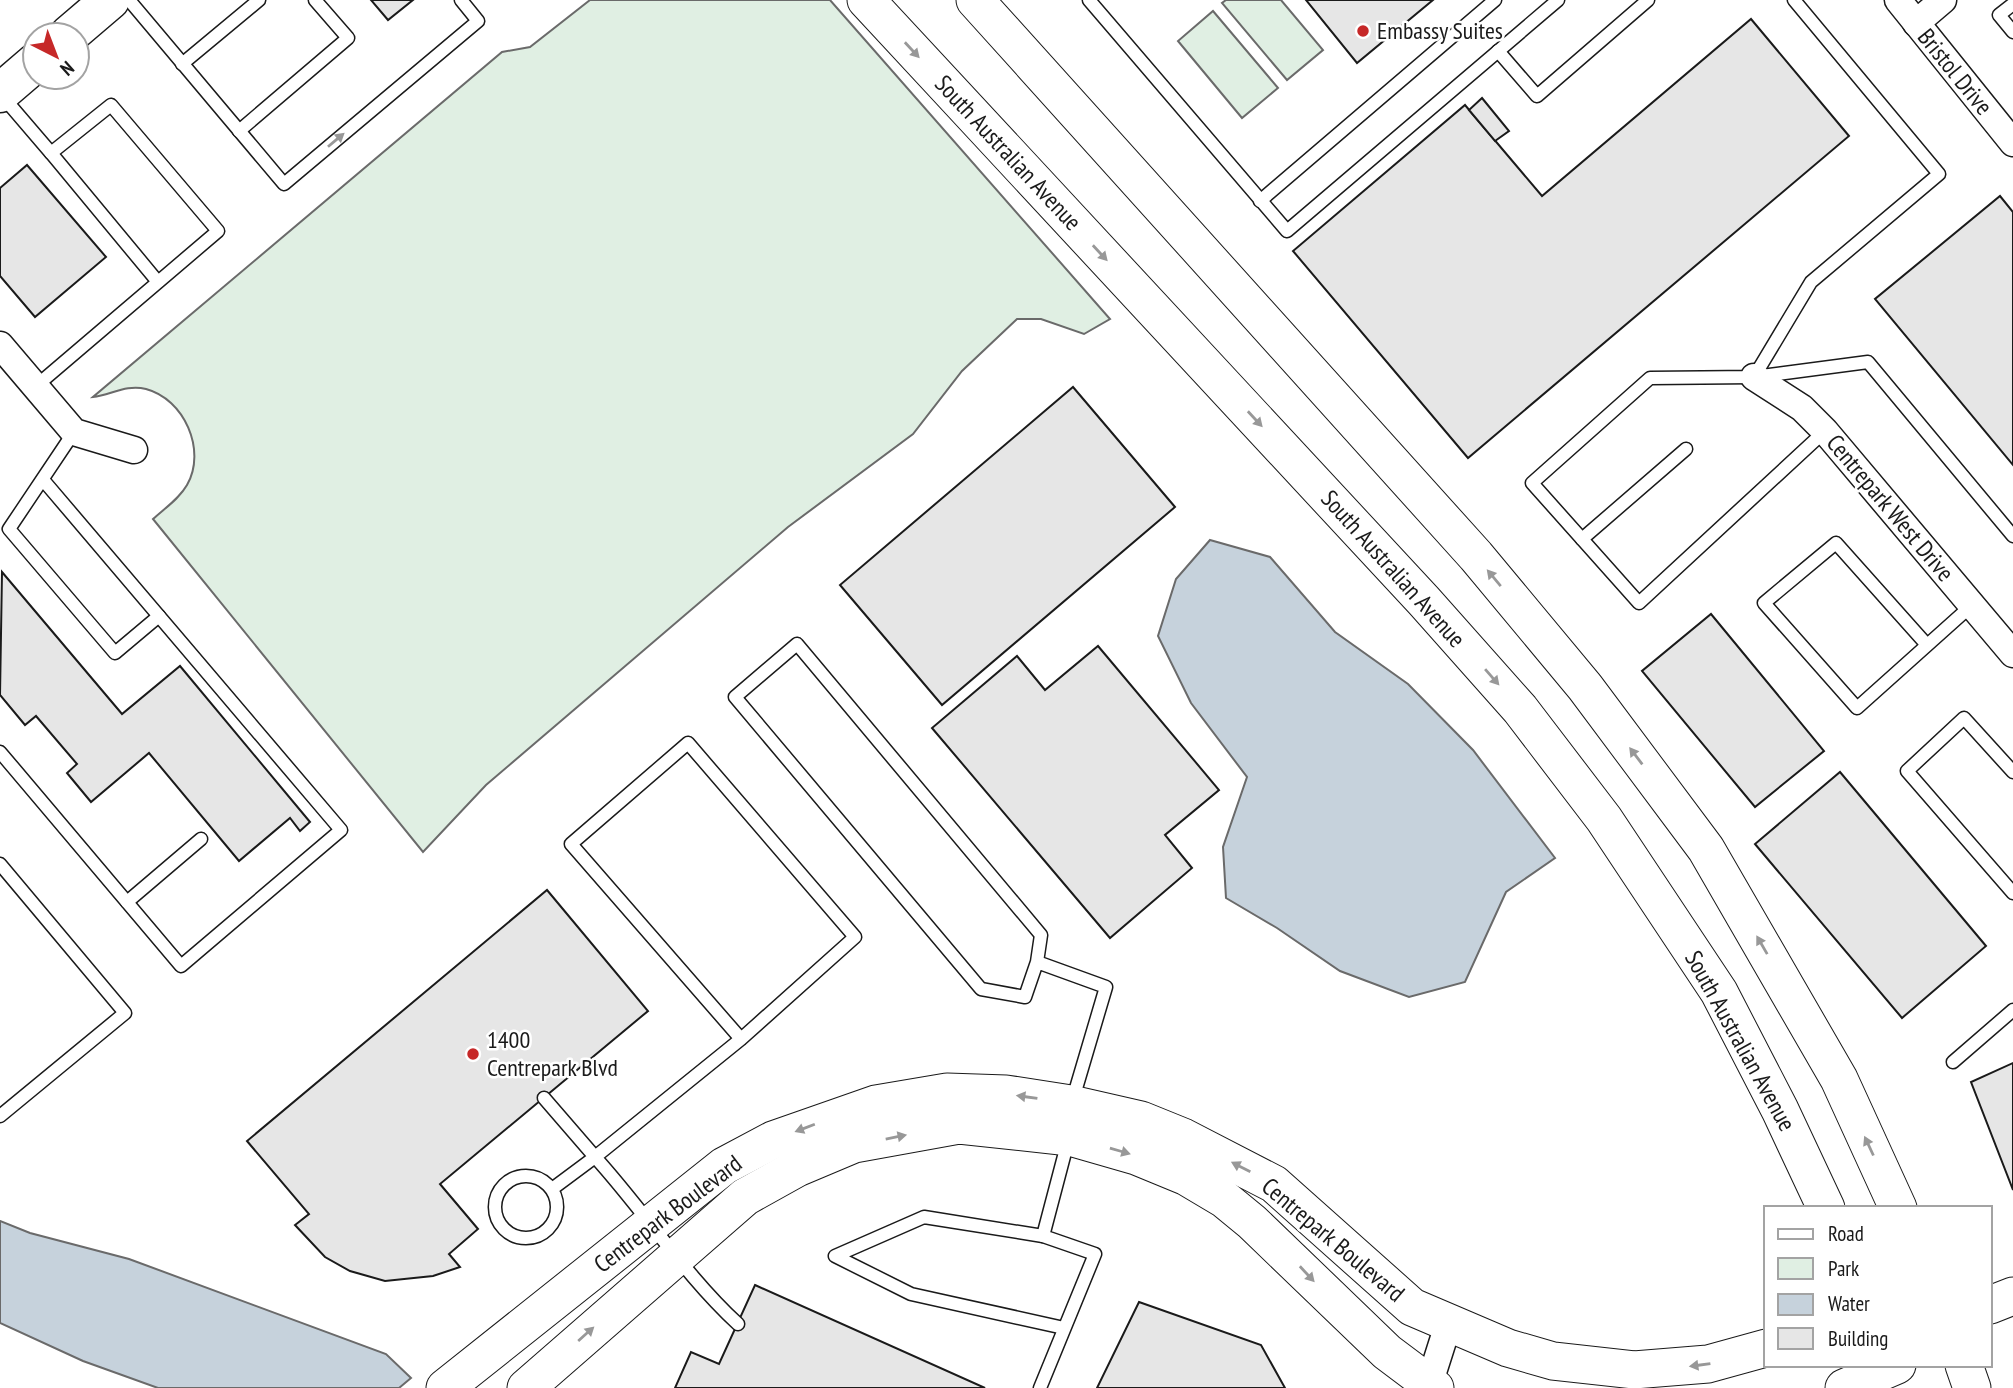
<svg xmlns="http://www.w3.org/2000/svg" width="2013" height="1388" font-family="'PT Sans Narrow',sans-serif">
  <rect width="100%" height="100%" fill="#fff"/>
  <g fill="#e0efe3" stroke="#6a6a6a" stroke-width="2">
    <path d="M 590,0 L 830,0 L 1110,319 L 1084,334 L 1041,319 L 1017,319 L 962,371 L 913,434 L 788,527 L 486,785 L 423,852 L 153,519 C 165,508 179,499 187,485 C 207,450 184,399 146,389 C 126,384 111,395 93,397 L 502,52 L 530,47 Z"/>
    <polygon points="1226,0 1281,0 1323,50 1287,80 1222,3"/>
    <polygon points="1213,11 1278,88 1242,118 1178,41"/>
  </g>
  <g fill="#c6d2dc" stroke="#6a6a6a" stroke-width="2">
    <polygon points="1210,540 1270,557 1335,632 1408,684 1473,750 1555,858 1506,892 1465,982 1409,997 1340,971 1277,928 1226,898 1223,847 1247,777 1191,703 1158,636 1176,579"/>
    <polygon points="0,1221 30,1233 129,1259 386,1354 411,1378 399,1388 158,1388 83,1361 0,1323"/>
  </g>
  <g fill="#e6e6e6" stroke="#1a1a1a" stroke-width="2">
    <polygon points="371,0 413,0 388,20"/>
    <polygon points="1306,0 1433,0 1357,63"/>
    <polygon points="1751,19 1849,136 1468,458 1293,251 1465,105 1542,196"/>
    <polygon points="1482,98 1509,131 1495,141 1469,110"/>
    <polygon points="27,165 106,257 35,317 0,276 0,188"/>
    <polygon points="2000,196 2013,212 2013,465 1875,299"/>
    <polygon points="1073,387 1175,507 942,705 840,585"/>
    <polygon points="2,572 122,714 180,666 310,822 300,831 290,818 239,861 149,753 91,802 67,773 77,764 36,716 25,725 0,695"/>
    <polygon points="1711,614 1824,751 1755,807 1642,671"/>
    <polygon points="1098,646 1219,790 1165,835 1192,868 1110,938 932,728 1017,656 1045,690"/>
    <polygon points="1840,772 1986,946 1902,1018 1755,844"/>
    <polygon points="547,890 648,1011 440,1184 478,1229 449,1254 460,1267 433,1276 385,1281 350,1271 325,1257 295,1225 309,1214 247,1141"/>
    <polygon points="2013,1063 2013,1190 1971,1082"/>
    <polygon points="755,1285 985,1388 675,1388 691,1352 719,1364"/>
    <polygon points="1139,1302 1261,1345 1285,1388 1097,1388"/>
  </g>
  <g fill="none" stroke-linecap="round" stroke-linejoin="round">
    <defs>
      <g id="lane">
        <polyline points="129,0 284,184 478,21 461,0"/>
        <polyline points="1089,0 1287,231 1558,0"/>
        <polyline points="2013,4 1999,15 2013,32"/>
        <polyline points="1498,51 1537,96 1648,0"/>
        <polyline points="182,64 259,0"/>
        <polyline points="3,97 51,153"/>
        <polyline points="239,131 348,38 315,0"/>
        <polyline points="1260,201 1495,0"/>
        <polyline points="1754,377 1811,282 1939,174 1794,0"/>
        <polyline points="35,387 218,231 111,105 51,153 158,282"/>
        <polyline points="1825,431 1639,603 1532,483 1650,378 1754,377 1868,362 2013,536"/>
        <polyline points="74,432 9,529 115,653 159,616"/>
        <polyline points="1582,539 1686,449"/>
        <polyline points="1927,645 1836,543 1764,603 1857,708 1972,605"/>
        <polyline points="0,752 181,966 341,830 44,481"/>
        <polyline points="2013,772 1964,718 1907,771 2013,893"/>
        <polyline points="0,864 125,1013 0,1116"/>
        <polyline points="127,902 201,839"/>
        <polyline points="1037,962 1025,997 981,989 735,697 797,644 1041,935 1037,962 1106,987 1072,1102"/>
        <polyline points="1953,1062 2013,1010"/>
        <polyline points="544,1098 595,1157 552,1189"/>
        <circle cx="526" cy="1207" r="31"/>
        <polyline points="1043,1236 924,1217 835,1256 911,1294 1064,1328"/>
        <path d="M 738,1324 C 684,1274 645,1212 595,1157 L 741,1039 L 855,937 L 688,743 L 571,844 L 741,1039"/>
        <polyline points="1040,1388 1095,1254 1043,1236 1068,1141"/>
      </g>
      <g id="street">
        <polyline points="1898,0 2013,143"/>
        <polyline points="1916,23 1943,0"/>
        <polyline points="0,345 74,432 134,450"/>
        <polyline points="1754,377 1802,408 1825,431 2013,654"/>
        <polyline points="1428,1388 1448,1325"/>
      </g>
      <g id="secondary">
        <polyline points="866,0 1424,601 1520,709 1604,819 1719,992 1780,1110 1826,1208"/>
        <polyline points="975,0 1476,556 1585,687 1706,849 1839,1079 1898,1208"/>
        <polyline points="1990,1305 2013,1296"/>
        <polyline points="1964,1365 1972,1388"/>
        <polyline points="445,1388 724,1166 773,1140 876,1104 947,1092 1006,1094 1071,1104 1141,1120 1183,1137 1274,1184 1412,1307 1508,1348 1553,1361 1634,1370 1708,1364 1766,1348"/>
        <polyline points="526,1388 745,1197 797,1168 854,1144 959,1125 1070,1137 1136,1156 1187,1177 1224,1199 1252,1222 1387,1352 1435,1388"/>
        <polyline points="1844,1388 1897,1365"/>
      </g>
      <g id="primary">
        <polyline points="69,35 110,0"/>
        <polyline points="0,93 35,63"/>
      </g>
    </defs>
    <use href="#lane" stroke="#1a1a1a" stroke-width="15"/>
    <use href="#street" stroke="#1a1a1a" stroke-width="29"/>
    <use href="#secondary" stroke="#1a1a1a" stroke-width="39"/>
    <use href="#primary" stroke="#1a1a1a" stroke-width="41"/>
    <use href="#lane" stroke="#fff" stroke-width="12"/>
    <use href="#street" stroke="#fff" stroke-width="26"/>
    <use href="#secondary" stroke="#fff" stroke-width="37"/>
    <use href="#primary" stroke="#fff" stroke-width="38"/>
  </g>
  <defs><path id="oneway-solid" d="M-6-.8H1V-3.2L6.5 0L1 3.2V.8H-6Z" transform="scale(1.75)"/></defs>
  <g fill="#989898">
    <use href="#oneway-solid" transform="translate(912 50) rotate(47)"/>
    <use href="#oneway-solid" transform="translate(336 140) rotate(-40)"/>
    <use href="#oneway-solid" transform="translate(1100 253) rotate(47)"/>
    <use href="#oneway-solid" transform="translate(1255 419) rotate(47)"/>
    <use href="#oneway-solid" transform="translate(1494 578) rotate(-130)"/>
    <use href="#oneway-solid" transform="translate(1492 677) rotate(49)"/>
    <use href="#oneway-solid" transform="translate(1636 756) rotate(-127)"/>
    <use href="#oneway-solid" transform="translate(1762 945) rotate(-120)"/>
    <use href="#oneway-solid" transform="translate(1027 1097) rotate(-172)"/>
    <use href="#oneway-solid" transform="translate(805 1128) rotate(159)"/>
    <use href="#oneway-solid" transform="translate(896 1137) rotate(-11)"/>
    <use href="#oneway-solid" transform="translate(1869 1146) rotate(-115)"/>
    <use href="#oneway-solid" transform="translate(1120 1151) rotate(16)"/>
    <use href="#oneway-solid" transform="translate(1241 1167) rotate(-153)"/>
    <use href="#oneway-solid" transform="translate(1307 1274) rotate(47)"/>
    <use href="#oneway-solid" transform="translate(586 1334) rotate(-42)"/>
    <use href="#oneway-solid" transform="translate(1700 1365) rotate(172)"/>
  </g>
  <g fill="#c62828" stroke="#fff" stroke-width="2.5">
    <circle cx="1363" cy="31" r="7"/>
    <circle cx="473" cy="1054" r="7"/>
  </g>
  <g text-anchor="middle" stroke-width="5" stroke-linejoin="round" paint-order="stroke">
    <g font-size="24" fill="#1a1a1a" stroke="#fff" text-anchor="start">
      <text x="1377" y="39">Embassy Suites</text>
      <text x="487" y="1048">1400<tspan x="487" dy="28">Centrepark Blvd</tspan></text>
    </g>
    <g font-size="24" fill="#1a1a1a" stroke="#fff">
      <text transform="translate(1955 72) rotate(51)" y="8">Bristol Drive</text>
      <text transform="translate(1008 153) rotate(47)" y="8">South Australian Avenue</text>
      <text transform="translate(1890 508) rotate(50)" y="8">Centrepark West Drive</text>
      <text transform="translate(1393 569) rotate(48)" y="8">South Australian Avenue</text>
      <text transform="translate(1740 1041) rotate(61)" y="8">South Australian Avenue</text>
      <text transform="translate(668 1214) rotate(-37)" y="8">Centrepark Boulevard</text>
      <text transform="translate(1333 1240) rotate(40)" y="8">Centrepark Boulevard</text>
    </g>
  </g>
  <rect x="1764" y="1206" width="228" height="161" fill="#ffffff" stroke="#a3a3a3" stroke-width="2"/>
  <rect x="1778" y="1229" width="35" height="10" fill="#ffffff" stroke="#a3a3a3" stroke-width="2"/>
  <text x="1828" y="1241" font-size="21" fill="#1a1a1a">Road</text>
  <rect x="1778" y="1258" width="35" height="21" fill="#e0efe3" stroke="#a3a3a3" stroke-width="2"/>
  <text x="1828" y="1276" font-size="21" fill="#1a1a1a">Park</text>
  <rect x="1778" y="1294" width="35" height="21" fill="#c6d2dc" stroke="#a3a3a3" stroke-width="2"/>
  <text x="1828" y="1311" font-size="21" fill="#1a1a1a">Water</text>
  <rect x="1778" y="1328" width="35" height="21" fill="#e6e6e6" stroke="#a3a3a3" stroke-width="2"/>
  <text x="1828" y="1346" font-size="21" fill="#1a1a1a">Building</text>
  <g transform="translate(56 56) rotate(138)"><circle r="33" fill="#ffffff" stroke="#a3a3a3" stroke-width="2"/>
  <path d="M0-5L12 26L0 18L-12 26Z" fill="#c62828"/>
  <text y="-10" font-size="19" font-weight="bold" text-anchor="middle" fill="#1a1a1a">N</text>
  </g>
</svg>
